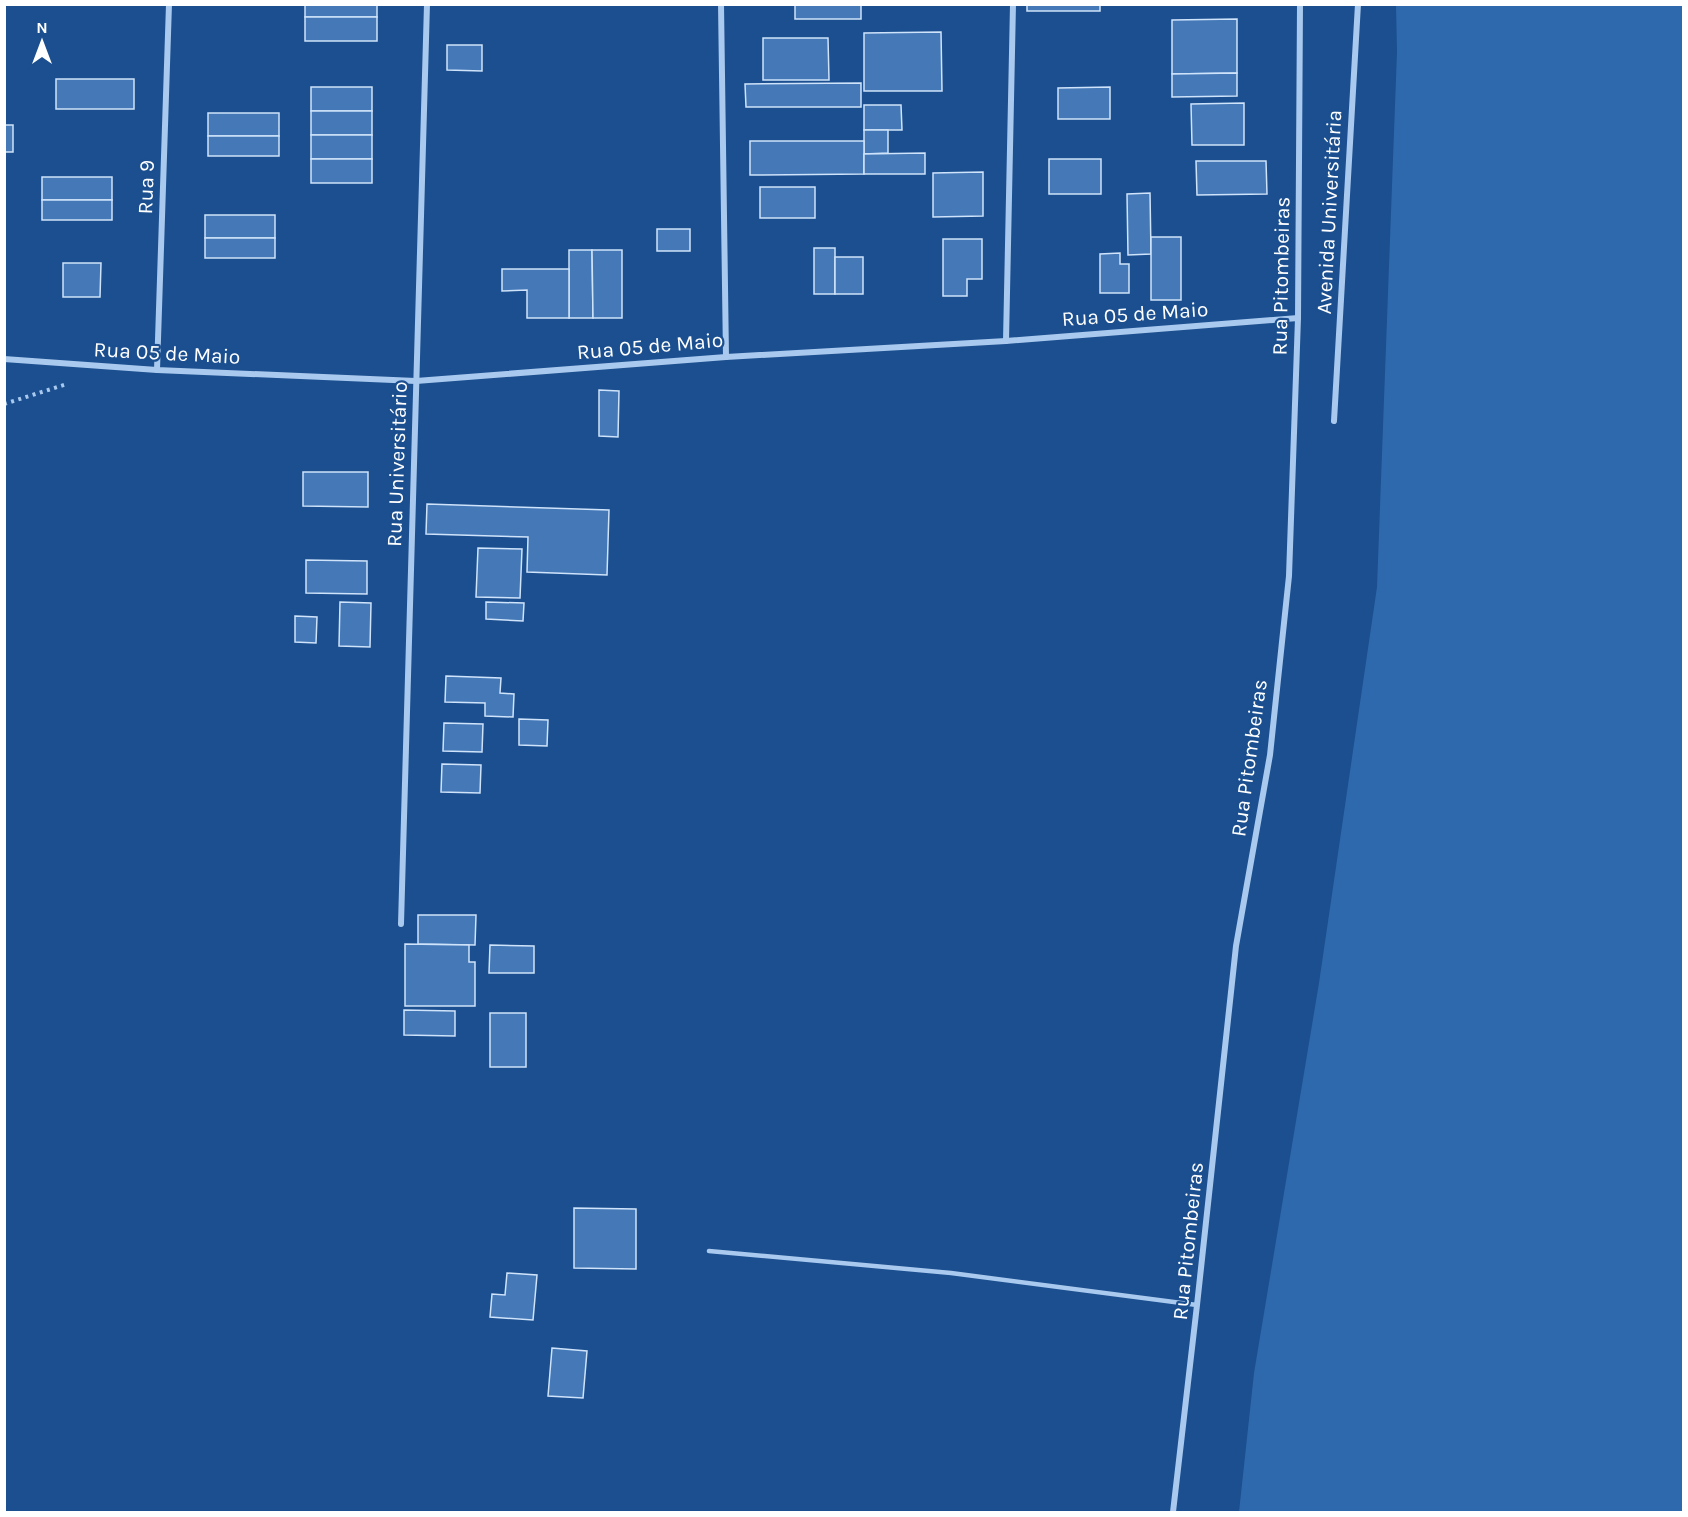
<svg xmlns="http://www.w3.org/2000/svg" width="1688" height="1517" font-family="Karla,sans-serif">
  <rect width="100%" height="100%" fill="#1b4f8f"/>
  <polygon fill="#2e69ad" points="1396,5 1683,5 1683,1512 1239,1512 1254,1373 1319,983 1377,587 1397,52"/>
  <g fill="#4478b7" stroke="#cfe3fa" stroke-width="1.5">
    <rect x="305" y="4" width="72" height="13"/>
    <rect x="795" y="4" width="66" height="15"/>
    <rect x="1027" y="4" width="73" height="7"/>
    <rect x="305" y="17" width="72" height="24"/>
    <polygon points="1237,19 1237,73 1172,74 1172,20"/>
    <polygon points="941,32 942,91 864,91 864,33"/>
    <polygon points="763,38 828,38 829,80 763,80"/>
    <polygon points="447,45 482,45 482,71 447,70"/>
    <polygon points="1237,73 1237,96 1172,97 1172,74"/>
    <rect x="56" y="79" width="78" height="30"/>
    <polygon points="861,83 861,107 746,107 745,84"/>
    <rect x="311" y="87" width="61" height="24"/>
    <polygon points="1110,87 1110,119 1058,119 1058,88"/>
    <polygon points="1244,103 1244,145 1192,145 1191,104"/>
    <polygon points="864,105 901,105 902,130 864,130"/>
    <rect x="311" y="111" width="61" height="24"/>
    <rect x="208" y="113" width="71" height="23"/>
    <rect x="4" y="125" width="9" height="27"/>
    <polygon points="864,130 888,130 888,153 864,154"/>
    <rect x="311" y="135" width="61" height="24"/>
    <rect x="208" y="136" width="71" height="20"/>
    <polygon points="750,141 864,141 864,174 750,175"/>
    <polygon points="925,153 925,174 864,174 864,154"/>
    <rect x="311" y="159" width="61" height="24"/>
    <rect x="1049" y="159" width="52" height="35"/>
    <polygon points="1196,161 1266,161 1267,194 1197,195"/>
    <polygon points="983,172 983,216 933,217 933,173"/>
    <rect x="42" y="177" width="70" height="23"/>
    <rect x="760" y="187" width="55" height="31"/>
    <polygon points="1150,193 1151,254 1128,255 1127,194"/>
    <rect x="42" y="200" width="70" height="20"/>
    <rect x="205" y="215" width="70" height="23"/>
    <rect x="657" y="229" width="33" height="22"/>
    <rect x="1151" y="237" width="30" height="63"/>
    <rect x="205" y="238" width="70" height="20"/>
    <polygon points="943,239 982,239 982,279 967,279 967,296 943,296"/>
    <rect x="814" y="248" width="21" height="46"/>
    <polygon points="569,250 592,250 593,318 569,318"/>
    <polygon points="592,250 622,250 622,318 593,318"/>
    <polygon points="1120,253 1120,264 1129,264 1129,293 1100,293 1100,254"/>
    <rect x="835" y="257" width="28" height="37"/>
    <polygon points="63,263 101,263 100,297 63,297"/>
    <polygon points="502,269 569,269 569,318 527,318 527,290 502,291"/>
    <polygon points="599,390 619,391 618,437 599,436"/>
    <polygon points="303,472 368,472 368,507 303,506"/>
    <polygon points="427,504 609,510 607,575 527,572 528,537 426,534"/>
    <polygon points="478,548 522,549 520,598 476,597"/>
    <polygon points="306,560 367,561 367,594 306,593"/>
    <polygon points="340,602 371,603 370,647 339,646"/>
    <polygon points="486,602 524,603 523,621 486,619"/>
    <polygon points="295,616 317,617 316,643 295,642"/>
    <polygon points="446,676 501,678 500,693 514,694 513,717 485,716 485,703 445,702"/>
    <polygon points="519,719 548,720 547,746 519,745"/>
    <polygon points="444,723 483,724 482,752 443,751"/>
    <polygon points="442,764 481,765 480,793 441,792"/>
    <polygon points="418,915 476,915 475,945 418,944"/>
    <polygon points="405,944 469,945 469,962 475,962 475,1006 405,1006"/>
    <polygon points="490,945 534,946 534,973 489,973"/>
    <polygon points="404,1010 455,1011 455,1036 404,1035"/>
    <rect x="490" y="1013" width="36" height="54"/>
    <polygon points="574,1208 636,1209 636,1269 574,1268"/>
    <polygon points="507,1273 537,1275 533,1320 490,1317 492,1294 505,1295"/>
    <polygon points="552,1348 587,1351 583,1398 548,1396"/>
  </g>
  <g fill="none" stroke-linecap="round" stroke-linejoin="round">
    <polyline stroke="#a9c9ee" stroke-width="4" stroke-dasharray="3 4.5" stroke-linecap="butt" points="4,404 67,384"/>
    <polyline stroke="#a9c9ee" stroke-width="4.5" points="709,1251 951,1273 1197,1305"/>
    <g stroke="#a9c9ee" stroke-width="6">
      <polyline points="721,4 726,357"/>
      <polyline points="1006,341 1013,4"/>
      <polyline points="4,359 157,370 416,381 726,357 1006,341 1298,318"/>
      <polyline points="157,370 169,4"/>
      <polyline points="1334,421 1358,4"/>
      <polyline points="401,924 427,4"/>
      <polyline points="1173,1512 1197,1305 1236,946 1270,755 1289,576 1298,318 1300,4"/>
    </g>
  </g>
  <g text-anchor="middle" stroke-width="4.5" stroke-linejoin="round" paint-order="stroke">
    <g font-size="21" fill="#fff" stroke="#1b4f8f">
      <text transform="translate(146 187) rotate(-88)" y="7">Rua 9</text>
      <text transform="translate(1329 212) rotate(-87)" y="7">Avenida Universitária</text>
      <text transform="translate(1281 276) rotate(-89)" y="7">Rua Pitombeiras</text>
      <text transform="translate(1135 314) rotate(-4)" y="7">Rua 05 de Maio</text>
      <text transform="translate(650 346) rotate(-5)" y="7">Rua 05 de Maio</text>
      <text transform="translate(167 353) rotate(3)" y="7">Rua 05 de Maio</text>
      <text transform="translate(397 464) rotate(-88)" y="7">Rua Universitário</text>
      <text transform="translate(1249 758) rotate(-82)" y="7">Rua Pitombeiras</text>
      <text transform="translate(1188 1241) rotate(-84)" y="7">Rua Pitombeiras</text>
    </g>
  </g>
  <rect width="1688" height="1517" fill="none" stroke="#ffffff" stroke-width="12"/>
  <g transform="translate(42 42)" stroke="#1b4f8f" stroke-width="4.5" paint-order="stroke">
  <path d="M0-4.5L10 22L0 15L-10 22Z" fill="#ffffff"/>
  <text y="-9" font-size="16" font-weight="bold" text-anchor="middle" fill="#ffffff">N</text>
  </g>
</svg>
